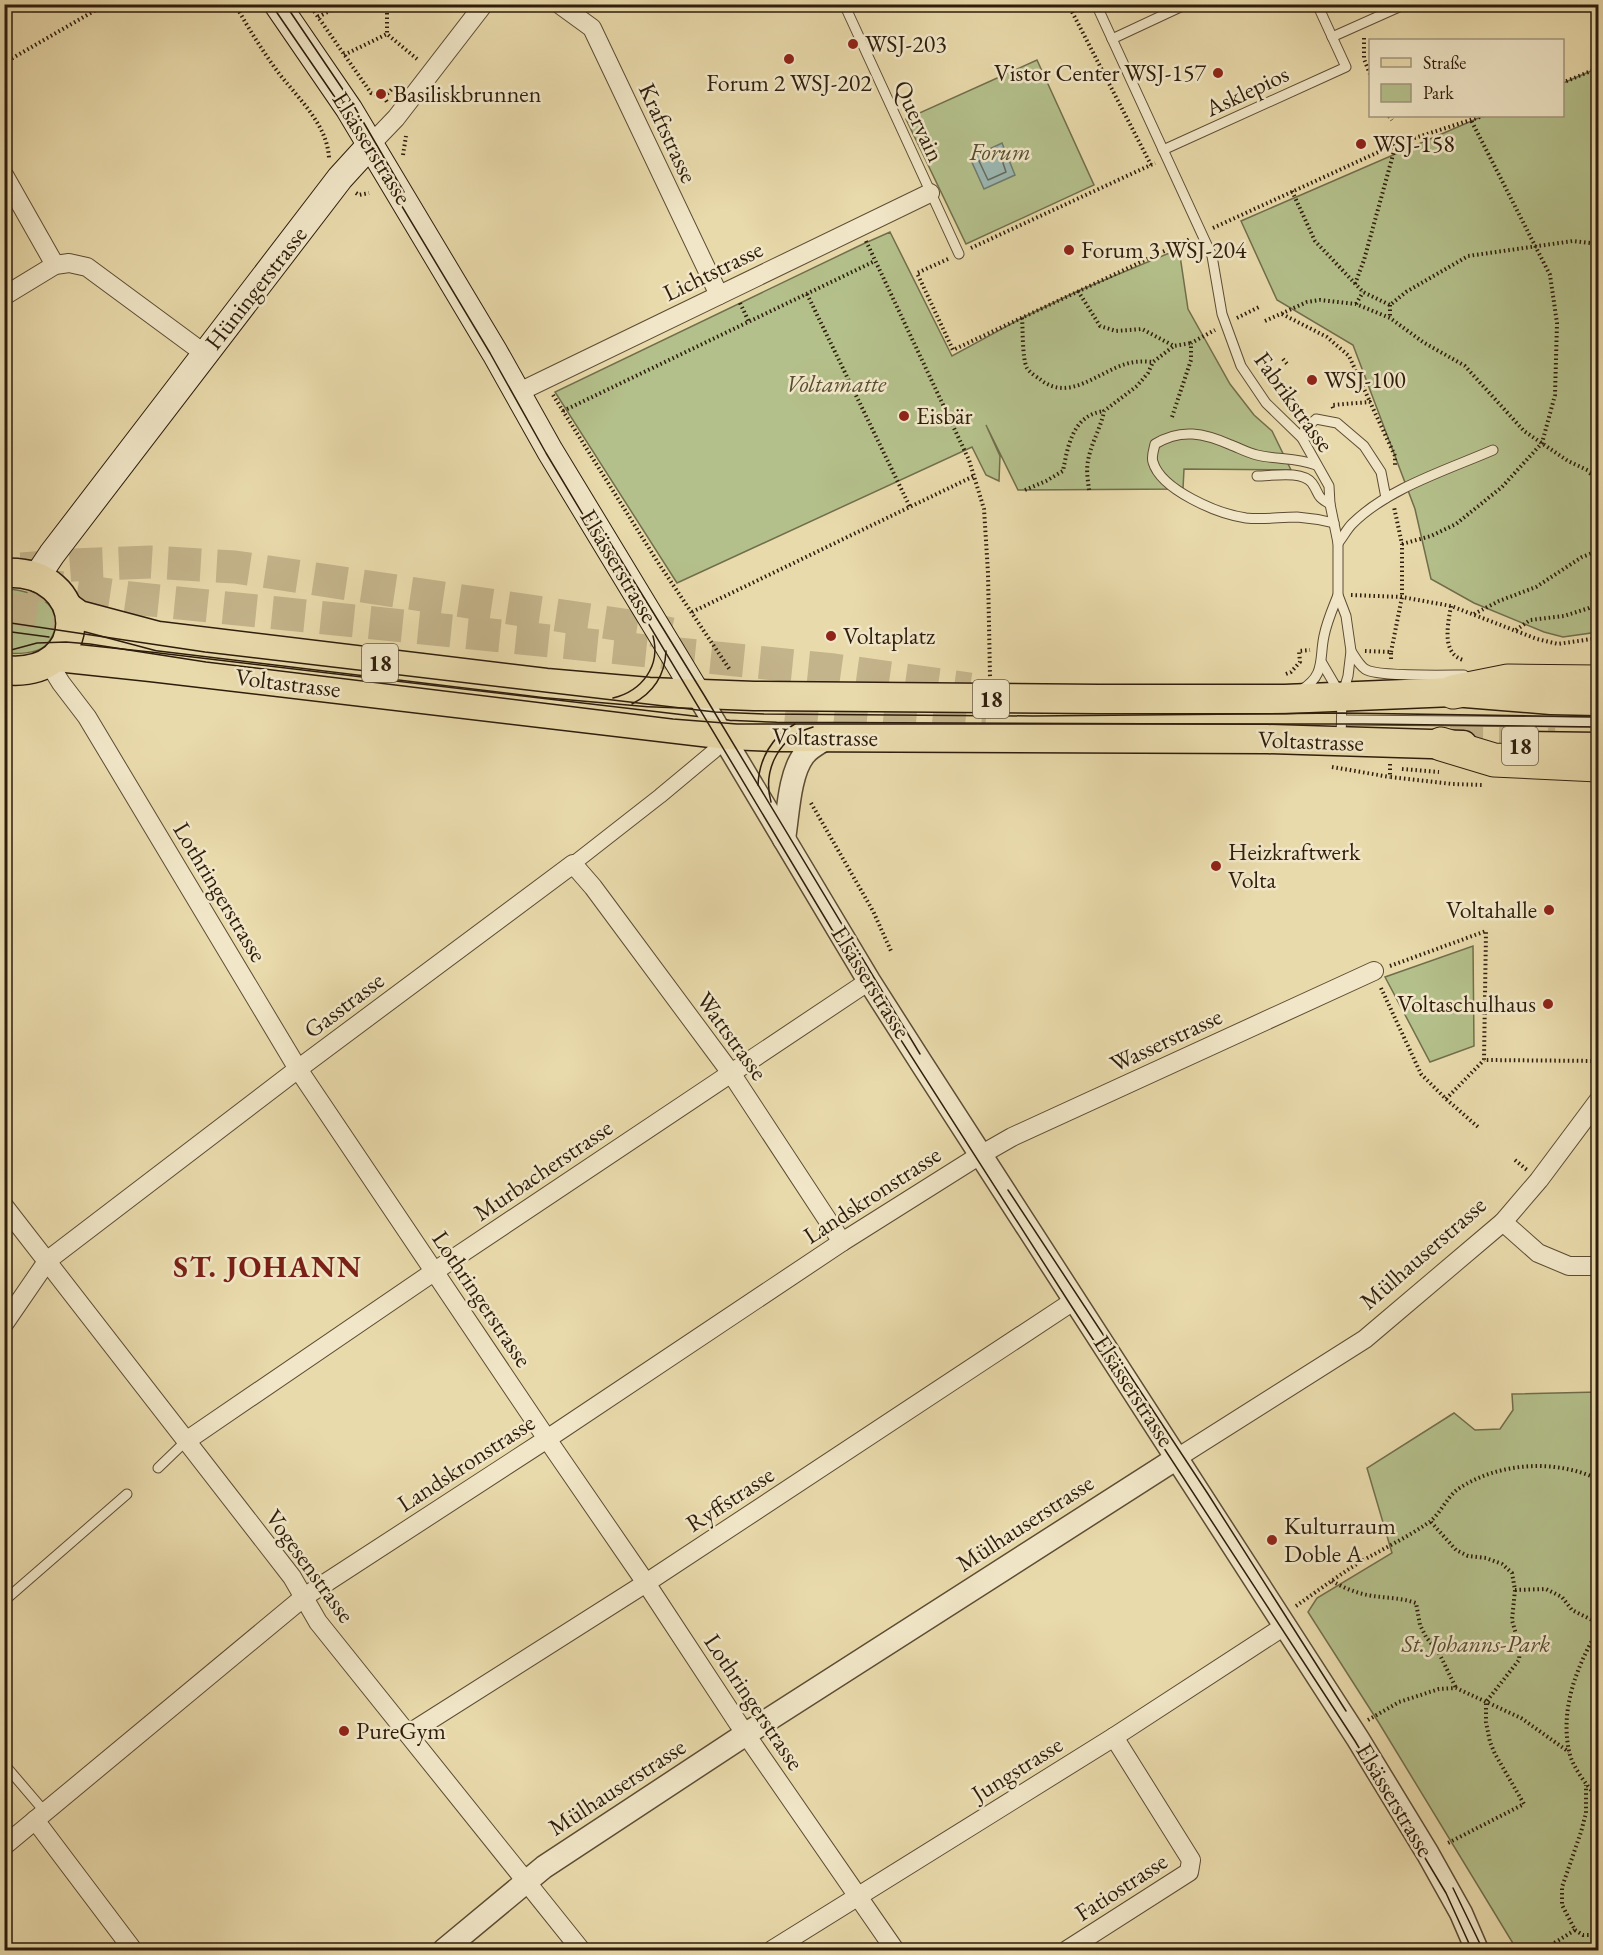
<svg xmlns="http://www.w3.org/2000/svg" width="1603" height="1955" font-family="'EB Garamond',serif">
  <rect width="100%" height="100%" fill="#e9daab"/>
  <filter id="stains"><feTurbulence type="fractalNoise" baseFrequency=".00333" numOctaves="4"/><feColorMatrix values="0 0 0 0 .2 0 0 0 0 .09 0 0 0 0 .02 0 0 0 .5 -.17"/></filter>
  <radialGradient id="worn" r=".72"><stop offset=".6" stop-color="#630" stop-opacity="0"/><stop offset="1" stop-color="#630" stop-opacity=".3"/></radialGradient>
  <g fill="#b4c08b" stroke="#716e4c" stroke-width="1.5">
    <polygon points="1037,60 1094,185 966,244 906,119"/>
    <polygon points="1598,68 1598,632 1563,637 1544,632 1474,603 1431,579 1415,509 1353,345 1277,300 1241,221 1483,116 1562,116 1563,83"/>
    <polygon points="890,232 952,356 1022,318 1078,291 1179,249 1188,309 1230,384 1254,415 1272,431 1291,470 1184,469 1183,489 1018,490 986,425 1000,456 999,481 986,475 972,447 677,583 555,392 863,244"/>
    <path d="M 10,589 C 31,591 63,603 55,630 C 53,635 50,642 45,646 C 36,654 16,654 5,653 L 5,590 Z"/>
    <polygon points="1473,946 1474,1046 1430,1062 1385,977"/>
    <polygon points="1598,1392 1598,1950 1596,1947 1590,1950 1517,1950 1379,1723 1308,1612 1317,1598 1392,1553 1367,1468 1454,1413 1475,1430 1500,1429 1513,1410 1512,1394"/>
  </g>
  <polygon fill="#9bb8b3" stroke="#6f7a70" stroke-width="1.5" points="1002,143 1015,175 984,189 970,158"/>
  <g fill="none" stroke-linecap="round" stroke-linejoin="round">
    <polygon stroke="#646a60" stroke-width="1.5" points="996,153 1000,154 1006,172 988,180 979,161"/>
    <g stroke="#c4b48b" stroke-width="33" stroke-dasharray="33 16" stroke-linecap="butt">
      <polyline points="21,569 73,565 150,562 235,567 643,628 671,634"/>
      <polyline points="29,583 130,598 834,670 970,689"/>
      <polyline points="4,609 98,617"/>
      <polyline points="416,686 543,695 553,695"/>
      <polyline points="786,706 985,728"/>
      <polyline points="1450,743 1555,744"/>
    </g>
    <defs>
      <g id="service">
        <polyline points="844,4 959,254"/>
        <polyline points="1096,4 1212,256 1222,314 1241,366 1266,403 1302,438 1329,486 1330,504 1338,543 1338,595 1346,616 1351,651 1348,676 1342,696 1341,740"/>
        <polyline points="1332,37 1406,4"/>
        <polyline points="1112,39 1187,4"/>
        <polyline points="1163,150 1346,67 1317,4"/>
        <polyline points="1302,438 1305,429 1316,419 1337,423 1364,446 1381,472 1386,498"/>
        <path d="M 1316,465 C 1296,457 1278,460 1257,455 C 1248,453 1239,448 1231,445 C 1204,433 1181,428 1155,444 C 1154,449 1151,457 1153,462 C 1161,490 1218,514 1246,518 C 1263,520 1280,517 1297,517 C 1310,518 1322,520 1334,523"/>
        <path d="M 1257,476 C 1272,476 1302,470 1312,483 C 1320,494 1315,496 1330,504"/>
        <path d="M 1338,543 C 1343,537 1347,529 1352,524 C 1388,488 1447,470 1493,450"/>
        <path d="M 1351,651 C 1355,657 1359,665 1365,669 C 1376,677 1447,675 1464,675"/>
        <polyline points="1322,663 1339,692"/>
        <path d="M 1301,690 C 1326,675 1319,659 1324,636 C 1327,621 1333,608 1338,595"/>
        <polyline points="1342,720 1598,722"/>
        <polyline points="158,1468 186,1441"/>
        <polyline points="4,1601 127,1494"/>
        <polyline points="4,1764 45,1812"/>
      </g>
      <polyline id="pedestrian" points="573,864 660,796 714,751 720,745 722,734"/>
      <g id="minor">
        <polyline points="559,4 592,28 719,295"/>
        <polyline points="371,144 396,118 484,4"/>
        <polyline points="4,175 55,265"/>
        <polyline points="4,296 55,265 69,263 87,267 205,354"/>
        <polyline points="517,393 930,193"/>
        <polyline points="48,662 61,683 87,717 298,1069 547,1439 646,1583 738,1723 895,1950"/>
        <polyline points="4,1206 292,1577 318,1622 581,1950"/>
        <polyline points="1503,1222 1538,1253 1569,1266 1598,1266"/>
        <polyline points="4,1324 48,1260 298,1069 573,864 593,887 731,1073 842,1242"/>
        <polyline points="186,1441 435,1271 869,981"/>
        <polyline points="1177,1458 1365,1339 1503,1222 1539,1180 1598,1101"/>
        <polyline points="408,1734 646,1583 1075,1300"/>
        <polyline points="35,1820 133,1950"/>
        <polyline points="4,1846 304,1597 547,1439 842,1242 977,1157 1012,1137 1374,971"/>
        <polyline points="772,1950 1114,1737 1286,1625"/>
        <polyline points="1067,1950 1189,1872 1191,1860 1114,1737"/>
      </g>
      <g id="tertiary">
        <polyline points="698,695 869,981 922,1064 1358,1739 1428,1854 1461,1913 1477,1950"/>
        <path d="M 784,839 C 788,815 789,774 804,755 C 809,748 819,743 827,738"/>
        <polyline points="444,1950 544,1867 746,1734 1177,1458"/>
      </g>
      <g id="secondary">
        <polyline points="277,4 349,109 495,353 550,451 698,695"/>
        <polyline points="36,578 52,554 340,178 371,144"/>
      </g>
      <g id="primary">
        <path d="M 4,573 C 92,568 93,680 4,670"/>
        <polyline points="68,607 79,615 158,636 546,683 649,692 754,696 1099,699 1285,699 1453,692 1551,700 1598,701"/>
        <polyline points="57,657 151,667 728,735 776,737 1267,739 1463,745"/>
        <polyline points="1524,746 1598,747"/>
      </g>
      <g id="motorway">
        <polyline points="1453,692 1508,681 1598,682"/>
        <polyline points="1441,744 1494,760 1598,765"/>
      </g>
    </defs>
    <use href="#service" stroke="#5d4c34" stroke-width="11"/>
    <use href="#pedestrian" stroke="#5d4c34" stroke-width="16"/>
    <use href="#minor" stroke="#5d4c34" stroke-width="20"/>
    <use href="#tertiary" stroke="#5d4c34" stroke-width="25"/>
    <use href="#secondary" stroke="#2e1d0c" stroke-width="28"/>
    <use href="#primary" stroke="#2e1d0c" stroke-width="31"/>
    <use href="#motorway" stroke="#2e1d0c" stroke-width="35"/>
    <g stroke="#2e1d0c" stroke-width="4" stroke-dasharray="1.5 3" stroke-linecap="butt">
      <path d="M 235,4 C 247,26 260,47 275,68 C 295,96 327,122 329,158"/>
      <polyline points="309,4 371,93 384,97 387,102"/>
      <polyline points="387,4 387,34"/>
      <polyline points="1068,4 1151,165"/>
      <polyline points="318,17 343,4"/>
      <polyline points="1364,38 1364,59 1370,74"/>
      <polyline points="344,55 387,34 417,59"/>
      <polyline points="4,63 106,4"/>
      <polyline points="1562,83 1598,68"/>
      <polyline points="384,97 394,87"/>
      <polyline points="1389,116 1392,120"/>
      <polyline points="403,155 406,136"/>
      <polyline points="1292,191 1315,241 1363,292 1390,305 1406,292 1468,256 1573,241 1598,244"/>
      <polyline points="356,193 359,195 369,193"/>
      <polyline points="1213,228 1396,144 1483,116"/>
      <polyline points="866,241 969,460 984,509 988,573 990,677"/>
      <polyline points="971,248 1155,163"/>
      <polyline points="948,259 917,273 953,350 1190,239"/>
      <polyline points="1355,284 1364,260 1396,144"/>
      <polyline points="1078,291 1100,326 1116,331 1142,329 1174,346 1191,343"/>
      <polyline points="807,294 910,507"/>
      <polyline points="740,303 749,322"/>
      <polyline points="1356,304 1363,292"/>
      <polyline points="1390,305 1390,318"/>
      <polyline points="1282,314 1327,337 1349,356 1370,402"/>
      <path d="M 1022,318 C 1023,330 1022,358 1027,368 C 1030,373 1037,377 1041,380 C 1069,402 1098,372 1126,364 C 1135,361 1144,361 1153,362"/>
      <polyline points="1237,318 1259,307"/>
      <polyline points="1265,321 1307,302 1320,300 1356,304 1390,318 1423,342 1465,366 1524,431 1568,461 1598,475"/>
      <polyline points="1283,359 1288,365"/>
      <polyline points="553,395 657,561 730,670"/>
      <polyline points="1333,408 1332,405 1370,402 1395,456 1395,467"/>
      <polyline points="563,411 875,261"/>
      <polyline points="1172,417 1191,360 1191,343 1215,330"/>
      <polyline points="1590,473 1598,484"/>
      <path d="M 1025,490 L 1046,481 L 1063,471 C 1068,445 1073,415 1104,411"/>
      <path d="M 1089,490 C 1088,481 1086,470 1088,461 C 1091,443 1101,428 1104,411 L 1137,386 L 1148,373 L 1153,362 L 1174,346"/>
      <polyline points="1402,544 1431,536 1456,524 1502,487 1542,443 1555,395 1557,323 1550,275 1471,120"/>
      <polyline points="1351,595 1402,597 1451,606 1537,639 1558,644 1598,638"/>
      <path d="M 1451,606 C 1448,624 1441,653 1463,660"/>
      <polyline points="692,612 974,476"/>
      <polyline points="1474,614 1499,601 1536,587 1582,557 1598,551"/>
      <polyline points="1516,630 1530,620 1564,616 1589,608 1598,603"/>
      <polyline points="1365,651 1391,652 1391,660"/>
      <polyline points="1391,652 1402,597 1402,544 1394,507"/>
      <polyline points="1286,674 1291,672 1300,662 1299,651 1310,650"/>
      <polyline points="1390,764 1390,777 1452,784 1483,785"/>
      <polyline points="1332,767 1390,777"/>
      <polyline points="1402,769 1439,772"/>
      <polyline points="811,803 873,911 891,951"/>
      <polyline points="1390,966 1486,931 1484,1060 1598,1061"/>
      <polyline points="1381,988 1421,1074 1446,1099 1478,1127"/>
      <polyline points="1446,1099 1484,1060"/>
      <polyline points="1515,1160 1527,1170"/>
      <polyline points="1431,1522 1456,1550 1468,1556 1486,1558 1502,1564 1512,1573 1515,1590 1512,1620 1520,1649 1519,1660 1486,1702 1486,1722 1490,1742 1495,1754 1524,1804 1446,1844"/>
      <path d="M 1332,1581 C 1344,1588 1358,1594 1373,1596 C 1387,1598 1402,1598 1416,1603 L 1420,1625 L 1426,1637 L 1439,1653 L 1456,1688"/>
      <polyline points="1515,1590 1546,1589 1562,1597 1572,1610 1598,1623"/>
      <path d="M 1296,1606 C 1313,1594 1331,1581 1349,1569 C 1374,1553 1403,1540 1428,1523 C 1440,1515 1446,1498 1458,1489 C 1499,1462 1555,1459 1598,1479"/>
      <path d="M 1598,1630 C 1577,1666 1560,1708 1569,1751 C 1572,1767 1588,1787 1598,1798"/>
      <polyline points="1368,1720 1399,1702 1439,1689 1456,1688 1521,1718 1569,1752"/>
      <polyline points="1575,1930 1583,1935 1598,1935"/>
      <polyline points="1543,1950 1575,1930 1562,1905 1562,1887 1581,1832 1586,1813 1586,1785"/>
    </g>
    <use href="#service" stroke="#f1e7c8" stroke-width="9"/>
    <use href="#pedestrian" stroke="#f1e7c8" stroke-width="14"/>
    <use href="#minor" stroke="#f1e7c8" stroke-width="18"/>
    <use href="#tertiary" stroke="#f1e7c8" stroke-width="22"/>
    <use href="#secondary" stroke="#f1e7c8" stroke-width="26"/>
    <use href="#primary" stroke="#e9daab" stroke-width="28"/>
    <use href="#motorway" stroke="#e9daab" stroke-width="33"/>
    <g stroke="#2e1d0c" stroke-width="1.5">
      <polyline points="271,4 345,112 367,148 490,353 546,453 858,973 1070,1304 1355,1741 1446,1893 1472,1950"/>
      <polyline points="285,4 354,106 404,192"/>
      <polyline points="595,518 704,695 920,1054"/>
      <polyline points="4,622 205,652 715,712 764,714 1033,716 1342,713 1598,717"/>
      <polyline points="4,631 49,637"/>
      <polyline points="4,654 11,650 37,643 66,642 90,644 206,662 673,719 737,724 1364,724 1598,727"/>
      <path d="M 613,698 C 642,691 661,666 653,636"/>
      <path d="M 632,704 C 653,693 665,675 666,651"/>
      <path d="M 758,785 C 759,759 772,736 795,724"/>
      <path d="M 771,802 C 762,769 780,736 813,727"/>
      <polyline points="1008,1190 1208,1494 1346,1711"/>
      <polyline points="1453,1888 1483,1950"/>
    </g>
  </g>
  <g fill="#8f2418" stroke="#f1e7c8" stroke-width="2">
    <circle cx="853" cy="44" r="6"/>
    <circle cx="789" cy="59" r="6"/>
    <circle cx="1218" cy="73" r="6"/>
    <circle cx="381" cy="94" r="6"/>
    <circle cx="1361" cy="144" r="6"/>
    <circle cx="1069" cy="250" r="6"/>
    <circle cx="1312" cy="380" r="6"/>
    <circle cx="904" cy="416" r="6"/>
    <circle cx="831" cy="636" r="6"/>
    <circle cx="1216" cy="866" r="6"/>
    <circle cx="1549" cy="910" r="6"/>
    <circle cx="1548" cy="1004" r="6"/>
    <circle cx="1272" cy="1540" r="6"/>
    <circle cx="344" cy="1731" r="6"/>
  </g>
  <g text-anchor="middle" stroke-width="5" stroke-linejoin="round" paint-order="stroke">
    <g fill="#f1e7c8" stroke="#685a44" stroke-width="1.5">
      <rect x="362" y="644" width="36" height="38" rx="4.5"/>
      <rect x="973" y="680" width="36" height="38" rx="4.5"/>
      <rect x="1502" y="727" width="36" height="38" rx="4.5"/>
    </g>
    <g font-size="22" font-weight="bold" fill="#2e1d0c">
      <text x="380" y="671">18</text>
      <text x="991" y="707">18</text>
      <text x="1520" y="754">18</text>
    </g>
    <g font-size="24" fill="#2e1d0c" stroke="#f1e7c8" text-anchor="start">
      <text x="865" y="52">WSJ-203</text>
      <text x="1206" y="81" text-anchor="end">Vistor Center WSJ-157</text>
      <text x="789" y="91" text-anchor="middle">Forum 2 WSJ-202</text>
      <text x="393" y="102">Basiliskbrunnen</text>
      <text x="1373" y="152">WSJ-158</text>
      <text x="1081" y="258">Forum 3 WSJ-204</text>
      <text x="1324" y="388">WSJ-100</text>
      <text x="916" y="424">Eisbär</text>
      <text x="843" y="644">Voltaplatz</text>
      <text x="1228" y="860">Heizkraftwerk<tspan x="1228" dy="28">Volta</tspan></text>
      <text x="1537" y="918" text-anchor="end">Voltahalle</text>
      <text x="1536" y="1012" text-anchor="end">Voltaschulhaus</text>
      <text x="1284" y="1534">Kulturraum<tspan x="1284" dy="28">Doble A</tspan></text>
      <text x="356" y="1739">PureGym</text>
    </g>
    <g font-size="24" fill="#2e1d0c" stroke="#f1e7c8">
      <text transform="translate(1247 91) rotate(-25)" y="8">Asklepios</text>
      <text transform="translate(919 121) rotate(65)" y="8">Quervain</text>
      <text transform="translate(668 133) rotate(65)" y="8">Kraftstrasse</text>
      <text transform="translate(372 148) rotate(58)" y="8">Elsässerstrasse</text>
      <text transform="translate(713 271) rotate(-26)" y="8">Lichtstrasse</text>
      <text transform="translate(256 288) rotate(-52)" y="8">Hüningerstrasse</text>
      <text transform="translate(1294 402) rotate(54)" y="8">Fabrikstrasse</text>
      <text transform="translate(619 566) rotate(59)" y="8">Elsässerstrasse</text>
      <text transform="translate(288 683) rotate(7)" y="8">Voltastrasse</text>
      <text transform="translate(825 737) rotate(1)" y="8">Voltastrasse</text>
      <text transform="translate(1311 741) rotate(2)" y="8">Voltastrasse</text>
      <text transform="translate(220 892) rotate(59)" y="8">Lothringerstrasse</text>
      <text transform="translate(871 982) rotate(58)" y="8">Elsässerstrasse</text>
      <text transform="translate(344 1005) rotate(-37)" y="8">Gasstrasse</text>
      <text transform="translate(732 1036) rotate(54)" y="8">Wattstrasse</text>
      <text transform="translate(1166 1040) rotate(-25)" y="8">Wasserstrasse</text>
      <text transform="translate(543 1170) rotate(-34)" y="8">Murbacherstrasse</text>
      <text transform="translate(872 1195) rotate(-33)" y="8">Landskronstrasse</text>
      <text transform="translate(1423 1253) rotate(-41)" y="8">Mülhauserstrasse</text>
      <text transform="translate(482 1299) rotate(56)" y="8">Lothringerstrasse</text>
      <text transform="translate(1134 1391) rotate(57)" y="8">Elsässerstrasse</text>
      <text transform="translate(466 1463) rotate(-33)" y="8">Landskronstrasse</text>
      <text transform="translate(730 1499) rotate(-33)" y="8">Ryffstrasse</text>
      <text transform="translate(1025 1523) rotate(-33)" y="8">Mülhauserstrasse</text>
      <text transform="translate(310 1566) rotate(54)" y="8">Vogesenstrasse</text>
      <text transform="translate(754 1702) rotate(56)" y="8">Lothringerstrasse</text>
      <text transform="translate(1017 1769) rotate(-32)" y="8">Jungstrasse</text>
      <text transform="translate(617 1787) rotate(-33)" y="8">Mülhauserstrasse</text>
      <text transform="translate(1395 1800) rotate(59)" y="8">Elsässerstrasse</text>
      <text transform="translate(1121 1887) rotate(-33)" y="8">Fatiostrasse</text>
    </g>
    <g font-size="24" font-style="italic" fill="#564e32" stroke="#f1e7c8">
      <text x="1000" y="160">Forum</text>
      <text x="836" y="392">Voltamatte</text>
      <text x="1476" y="1652">St. Johanns-Park</text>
    </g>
    <g font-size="30" font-weight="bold" letter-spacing="1.5" fill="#7a1f14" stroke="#f1e7c8">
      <text x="268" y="1277">ST. JOHANN</text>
    </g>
  </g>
  <rect width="1603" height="1955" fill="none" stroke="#e9daab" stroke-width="24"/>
  <rect x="6" y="6" width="1591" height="1943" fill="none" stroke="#2e1d0c" stroke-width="3"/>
  <rect x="12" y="12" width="1579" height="1931" fill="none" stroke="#2e1d0c" stroke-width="1.5"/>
  <rect x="1369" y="39" width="195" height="78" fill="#f1e7c8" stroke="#a3967d" stroke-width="1.5"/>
  <rect x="1381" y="58" width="30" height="9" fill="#e9daab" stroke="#a3967d" stroke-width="1.5"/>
  <text x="1423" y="69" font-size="18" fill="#2e1d0c">Straße</text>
  <rect x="1381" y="84" width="30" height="18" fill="#b4c08b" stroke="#a3967d" stroke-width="1.5"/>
  <text x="1423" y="99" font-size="18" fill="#2e1d0c">Park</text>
  <rect width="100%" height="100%" filter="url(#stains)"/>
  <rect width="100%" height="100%" fill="url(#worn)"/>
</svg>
